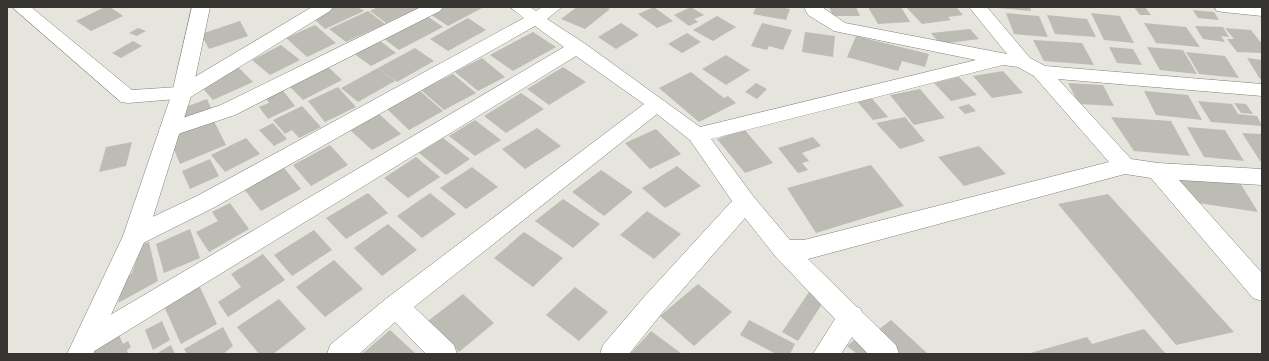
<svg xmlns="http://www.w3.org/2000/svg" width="1269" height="361" font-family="'Noto Sans',sans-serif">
  <rect width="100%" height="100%" fill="#e5e4dd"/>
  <g fill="#bcbcb5">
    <polygon points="105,7 110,7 123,16 91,31 76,21"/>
    <polygon points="332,7 358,7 364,11 325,29 311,16"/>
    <polygon points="378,7 417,7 418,8 386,23 370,11"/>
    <polygon points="443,7 484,7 448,26 430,14"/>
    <polygon points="577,7 605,7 610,9 585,29 561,19"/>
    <polygon points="654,7 673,21 657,28 638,14"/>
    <polygon points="691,7 704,15 694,19 698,22 689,26 674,15"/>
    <polygon points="756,7 780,7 790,9 786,20 753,14"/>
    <polygon points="829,7 856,7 860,16 833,16"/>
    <polygon points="868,7 901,7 910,22 878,24"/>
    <polygon points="906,7 956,7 963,15 948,17 951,20 922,24"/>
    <polygon points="997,7 1030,7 1031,11 997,8"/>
    <polygon points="1134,7 1145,7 1151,15 1140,15"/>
    <polygon points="1193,10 1214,12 1219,20 1198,18"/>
    <polygon points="368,11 385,24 346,42 329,29"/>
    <polygon points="1006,13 1039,16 1048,37 1014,34"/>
    <polygon points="1091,13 1120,16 1134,43 1104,40"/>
    <polygon points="1047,15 1087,19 1096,37 1055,34"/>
    <polygon points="427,16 443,27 399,50 383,38"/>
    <polygon points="717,16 736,27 713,41 693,30"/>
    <polygon points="468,18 486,30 448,51 430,39"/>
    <polygon points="240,21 248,36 209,49 201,34"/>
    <polygon points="621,23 639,35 616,49 598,37"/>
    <polygon points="762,23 792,30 783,50 769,46 767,50 751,46"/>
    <polygon points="1144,23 1186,27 1200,47 1156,43"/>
    <polygon points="315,25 336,43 307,57 286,38"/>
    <polygon points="1195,26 1223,27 1229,37 1221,36 1225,42 1203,39"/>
    <polygon points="138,28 146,31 137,36 129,33"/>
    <polygon points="1225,28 1251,30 1262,44 1262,53 1237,52 1227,39 1234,39"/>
    <polygon points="970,29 979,39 940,44 931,33"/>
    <polygon points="533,32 556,47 513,71 490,55"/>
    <polygon points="805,32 835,36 833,57 802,52"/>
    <polygon points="687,33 701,42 682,53 668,44"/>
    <polygon points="856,36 929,54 925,67 902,61 898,71 847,57"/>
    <polygon points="379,40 396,53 371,66 353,53"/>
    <polygon points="1033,40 1082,43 1094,65 1044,61"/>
    <polygon points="133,41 142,46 121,58 112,53"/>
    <polygon points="281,45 300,60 270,75 252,60"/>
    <polygon points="1109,47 1133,49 1142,65 1117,63"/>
    <polygon points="1147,47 1183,50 1197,74 1160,70"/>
    <polygon points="415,48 434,61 397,82 378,68"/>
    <polygon points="1186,52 1225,56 1239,78 1199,74"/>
    <polygon points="726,55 750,70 726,85 702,69"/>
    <polygon points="482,58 505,77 478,91 455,72"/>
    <polygon points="1247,58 1262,60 1262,79 1260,79"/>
    <polygon points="327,66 342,80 303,100 288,85"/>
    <polygon points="238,67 253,82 213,100 199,84"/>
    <polygon points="563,67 586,82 549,105 527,89"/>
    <polygon points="378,68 395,81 358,102 341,88"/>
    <polygon points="1003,71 1023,93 992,98 973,76"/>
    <polygon points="691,72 724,98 728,96 736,103 699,122 659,88"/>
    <polygon points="453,74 476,93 444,110 421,90"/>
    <polygon points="959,77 977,95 951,101 934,83"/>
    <polygon points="756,83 767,89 757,99 745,92"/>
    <polygon points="1068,83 1103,85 1114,106 1079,104"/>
    <polygon points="338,87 356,107 325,122 308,101"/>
    <polygon points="281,88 295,106 268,119 259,107 269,103 264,95"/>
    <polygon points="920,89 945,118 914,125 890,95"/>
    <polygon points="420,91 443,111 409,130 387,109"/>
    <polygon points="1144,91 1188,95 1202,120 1156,115"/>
    <polygon points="521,93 544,109 506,133 484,116"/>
    <polygon points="869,95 888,117 873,120 855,99"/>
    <polygon points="207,99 211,108 184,118 180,109"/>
    <polygon points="1198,101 1232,104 1238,114 1257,116 1262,126 1211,122"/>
    <polygon points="1234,103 1246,104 1253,114 1241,113"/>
    <polygon points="969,104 976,111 965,114 958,107"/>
    <polygon points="302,106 321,127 299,138 292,130 285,134 273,120"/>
    <polygon points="379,114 401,134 372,150 350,130"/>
    <polygon points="905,117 925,141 900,149 876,123"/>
    <polygon points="1111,117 1171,121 1190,156 1134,151"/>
    <polygon points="213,119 226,145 180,164 169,137"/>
    <polygon points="475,120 501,140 475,156 449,136"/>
    <polygon points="273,123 287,139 274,146 259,130"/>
    <polygon points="1187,127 1225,130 1244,161 1204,157"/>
    <polygon points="537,128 561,146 525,169 502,149"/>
    <polygon points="656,129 681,154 650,169 625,143"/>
    <polygon points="744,129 773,163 745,173 717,139"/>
    <polygon points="1242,133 1262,134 1262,162 1260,161"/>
    <polygon points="813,137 821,146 802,153 809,161 802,163 808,170 798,173 778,148"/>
    <polygon points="246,138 260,154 225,172 211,155"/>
    <polygon points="443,138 470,159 446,175 419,153"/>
    <polygon points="132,142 126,166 99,172 106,147"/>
    <polygon points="330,145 348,165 311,186 293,165"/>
    <polygon points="979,146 1006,174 964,186 938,157"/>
    <polygon points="416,157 440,177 408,198 384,178"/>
    <polygon points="210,159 219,176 190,189 182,171"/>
    <polygon points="871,165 904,206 816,233 787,188"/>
    <polygon points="677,166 701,186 665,208 642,188"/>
    <polygon points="472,167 498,187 466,209 440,188"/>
    <polygon points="284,168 301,189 261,211 244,189"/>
    <polygon points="601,170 633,192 604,216 572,192"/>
    <polygon points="1171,173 1239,181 1258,212 1198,203"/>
    <polygon points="368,193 388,213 346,239 326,218"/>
    <polygon points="430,193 456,214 422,238 397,216"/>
    <polygon points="1108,194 1234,332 1176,345 1058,204"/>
    <polygon points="563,199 600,224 573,248 535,221"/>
    <polygon points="230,203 249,229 209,252 196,232 218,221 212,212"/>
    <polygon points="647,211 681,234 654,259 620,235"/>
    <polygon points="388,224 417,250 382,276 354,248"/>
    <polygon points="190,229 200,258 164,273 156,244"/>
    <polygon points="314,230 332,250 292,276 274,255"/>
    <polygon points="524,232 563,258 533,287 494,258"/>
    <polygon points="149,242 158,281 118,303 125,279 132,273 142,244"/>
    <polygon points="263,254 285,280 228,317 218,302 241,287 231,274"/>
    <polygon points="334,260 363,289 325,317 296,287"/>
    <polygon points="698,284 732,312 694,346 660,316"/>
    <polygon points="199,285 217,324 181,344 163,304"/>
    <polygon points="575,287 608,312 579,341 546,315"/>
    <polygon points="809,292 824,301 798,341 782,332"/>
    <polygon points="463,294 494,323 459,352 428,321"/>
    <polygon points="279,299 306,329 273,354 259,354 237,327"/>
    <polygon points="749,320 795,344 790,354 776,354 740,335"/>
    <polygon points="891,320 928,354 898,354 878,330"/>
    <polygon points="162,321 170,340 153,350 145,330"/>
    <polygon points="223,327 233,346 223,354 187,354 184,349"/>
    <polygon points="1144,329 1166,354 1027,354 1087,337 1092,344"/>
    <polygon points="390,330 416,354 362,354"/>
    <polygon points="651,331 682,354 630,354"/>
    <polygon points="119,335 123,344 128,341 131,347 127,350 128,354 85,354"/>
    <polygon points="854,340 872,354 857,354 847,346"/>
    <polygon points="171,345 175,354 160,354 159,352"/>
  </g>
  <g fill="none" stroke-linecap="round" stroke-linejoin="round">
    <defs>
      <g id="street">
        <polygon points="12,7 31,7 132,90 178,87 312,7 333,7 330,11 189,98 128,103 121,102"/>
        <polygon points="421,7 443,7 440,11 235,115 169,137 162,135 159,130 162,125 221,105"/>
        <path d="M 510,7 L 530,7 L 536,11 L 542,7 L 562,7 L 547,19 L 584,43 L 700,127 L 976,60 L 834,31 L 808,15 L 804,7 L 822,7 L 845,23 L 1007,54 L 969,7 L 987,7 L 1030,58 L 1045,66 L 1262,84 L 1262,96 L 1058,79 L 1131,159 L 1158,163 L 1262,169 L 1262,185 L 1179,180 L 1262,273 L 1262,301 L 1253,298 L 1151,178 L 1125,174 L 808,259 L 857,307 L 860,308 L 862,312 L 896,345 L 899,354 L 868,354 L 852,337 L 841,354 L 813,354 L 835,319 L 776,257 L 745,218 L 662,313 L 629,354 L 600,354 L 603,345 L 644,297 L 732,201 L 690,140 L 657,114 L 414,307 L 454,345 L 457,354 L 426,354 L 395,322 L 359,354 L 327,354 L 330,345 L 387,298 L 644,104 L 576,56 L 96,350 L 87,354 L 78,350 L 74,342 L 78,334 L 564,47 L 535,26 L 213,208 L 143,243 L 135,245 L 127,243 L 123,236 L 127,229 L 197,196 L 524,18 ZM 1003,65 L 1018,67 L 1034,76 L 1109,162 L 804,240 L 790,240 L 753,196 L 711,139 Z"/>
        <polygon points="1214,7 1262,7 1262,16 1223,12 1217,11"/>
      </g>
      <polygon id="secondary" points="192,7 210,7 192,93 147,236 93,354 67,354 123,236 172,93"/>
    </defs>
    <use href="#street" stroke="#81817a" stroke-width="1"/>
    <use href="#secondary" stroke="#81817a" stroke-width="1"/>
    <use href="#street" fill="#fff" fill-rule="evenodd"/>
    <use href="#secondary" fill="#fff" fill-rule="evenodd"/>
  </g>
  <rect width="1269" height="361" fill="none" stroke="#363532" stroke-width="16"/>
</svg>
